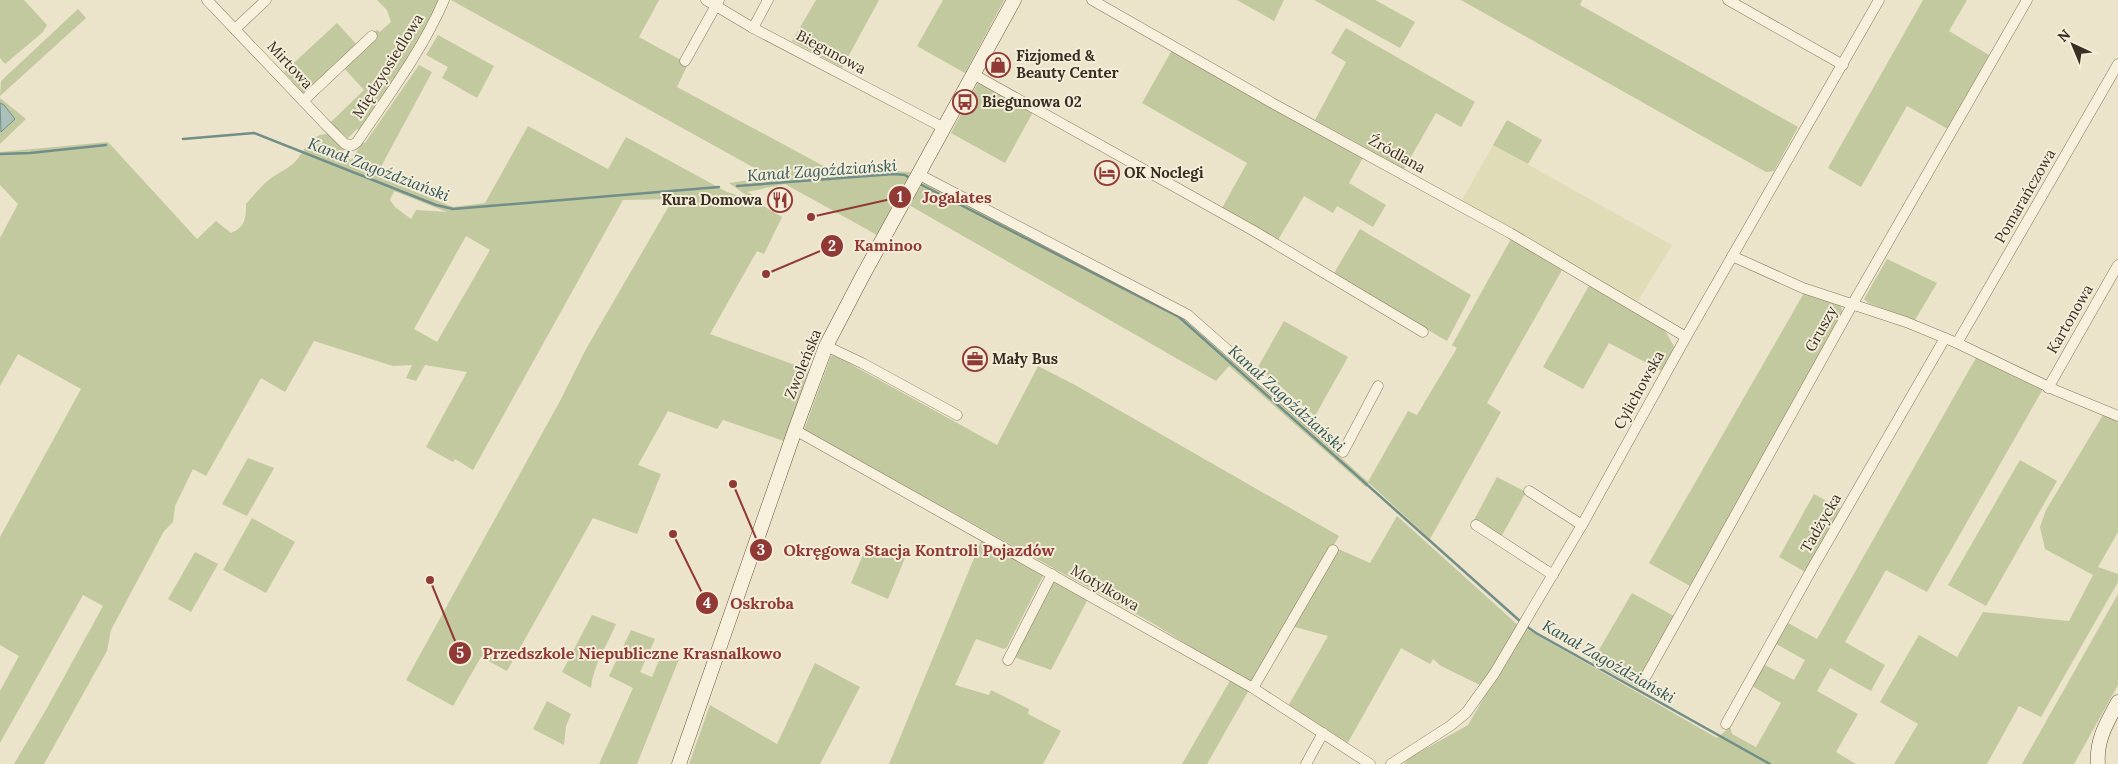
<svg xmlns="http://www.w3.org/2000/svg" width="2118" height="764" font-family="Lora,serif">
  <rect width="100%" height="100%" fill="#ebe3ca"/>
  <polygon fill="#e1dcb8" points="1493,145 1672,245 1636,304 1461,202"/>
  <g fill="#c2c99e" fill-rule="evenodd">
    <polygon points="0,0 24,0 47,25 43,32 5,64 0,58"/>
    <path d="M 377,0 L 439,0 C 420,47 387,89 359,130 L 357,129 L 348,138 L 330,123 L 364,90 L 343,67 L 373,33 L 377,30 L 380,32 L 391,22 L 387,10 Z"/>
    <polygon points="451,0 659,0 639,37 688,64 677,87 829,169 852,168 866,173 886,171 911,172 877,235 785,184 747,192 757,197 746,195 729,183 771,177"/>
    <polygon points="816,0 879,0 842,68 792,41"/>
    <polygon points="943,0 1004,0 965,73 917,46"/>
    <polygon points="1237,0 1284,0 1274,21"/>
    <polygon points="1314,0 1375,0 1415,22 1400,48"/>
    <polygon points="1461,0 1582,0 1580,5 1798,127 1774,171 1766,172"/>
    <polygon points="1923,0 1967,0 1949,31 1989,55 1948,129 1907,106 1861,187 1828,168"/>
    <polygon points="78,9 86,18 0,96 1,81"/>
    <polygon points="337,23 358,46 304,94 284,72"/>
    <polygon points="1346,28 1475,102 1461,127 1436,113 1404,169 1315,120 1346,62 1331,53"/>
    <polygon points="438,35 494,66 477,98 442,78 448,67 426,55"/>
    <polygon points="1172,50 1225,82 1364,156 1349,183 1386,205 1373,227 1337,206 1333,213 1304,196 1278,240 1222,208 1247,163 1142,103"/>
    <path d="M 419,65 L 432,72 L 376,176 L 453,207 L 485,203 L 528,126 L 608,169 L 626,137 L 727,192 L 755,201 L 782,217 L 764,254 L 757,251 L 710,334 L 809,370 L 784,441 L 723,420 L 717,429 L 668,411 L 638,465 L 661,474 L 637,534 L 593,518 L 507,671 L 481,657 L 453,706 L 406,680 L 560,401 L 586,349 L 673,199 L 623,200 L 473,470 L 455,459 L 453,462 L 426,447 L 467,372 L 425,365 L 416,381 L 406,378 L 412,365 L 393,366 L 314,341 L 285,392 L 261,378 L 206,476 L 193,469 L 175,506 L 173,522 L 164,531 L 111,630 L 107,651 L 44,764 L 14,764 L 47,708 L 103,606 L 83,595 L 0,743 L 0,691 L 19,656 L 0,645 L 0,537 L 81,389 L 18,354 L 0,386 L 0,238 L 18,204 L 0,185 L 0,152 L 108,142 L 197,239 L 216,221 L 231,233 C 245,227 246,219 246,204 C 254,195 261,186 271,178 C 278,173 287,169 294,163 C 305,152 309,133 329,134 L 344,150 L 343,155 L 351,160 L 363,142 L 365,143 ZM 394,191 L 447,212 L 416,210 L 411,219 L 395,207 L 390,200 ZM 466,236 L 490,250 L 437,342 L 414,329 Z"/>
    <polygon points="979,81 1033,112 1005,163 951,133"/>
    <polygon points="0,98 26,119 0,144"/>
    <polygon points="1507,120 1542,140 1528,164 1493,145"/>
    <polygon points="924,181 1184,317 1368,482 1408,411 1417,415 1457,348 1452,345 1511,239 1562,270 1487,403 1501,412 1430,539 1369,483 1366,487 1229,366 1216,381 909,205"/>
    <polygon points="1360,229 1471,295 1447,341 1333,275"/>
    <polygon points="1887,259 1937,283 1915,320 1868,303 1864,299"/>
    <polygon points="1590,284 1663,327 1676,350 1664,372 1609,343 1583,389 1543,367"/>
    <polygon points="1804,293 1841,306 1843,315 1690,586 1649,563"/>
    <polygon points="1284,321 1348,357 1315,416 1258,367"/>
    <polygon points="834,355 997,445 1038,366 1075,385 1339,536 1252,685 1154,624 804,430 831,356"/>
    <polygon points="1977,356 2043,389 1927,592 1886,570 1845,642 1885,665 1871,691 1830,668 1817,691 1858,714 1836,752 1856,764 1404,764 1409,758 1468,725 1525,628 1717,738 1730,727 1732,734 1756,747 1781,703 1752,686 1765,665 1794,680 1805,660 1776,644 1788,623 1817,639"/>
    <polygon points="2103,415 2118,421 2118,532 2098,567 2118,574 2118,582 2041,717 2019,706 1987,764 1894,764 1918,724 1880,702 1919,635 1957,657 1983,612 2069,621 2093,575 2045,549 2040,527 2046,510"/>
    <polygon points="248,458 274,468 247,516 222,504"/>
    <polygon points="2020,460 2057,481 1986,606 1948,585"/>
    <polygon points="1497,477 1526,492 1501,537 1474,520"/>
    <polygon points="1814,494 1843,510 1807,573 1779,557"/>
    <polygon points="1397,516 1519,626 1482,686 1441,666 1433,659 1430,664 1401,648 1346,746 1287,708 1328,636 1291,626 1336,548 1370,563"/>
    <polygon points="252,518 295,542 266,593 223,570"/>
    <polygon points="982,539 1044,574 1007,647 1004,649 976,639 955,685 989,695 991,690 1029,709 1028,714 1061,731 1043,764 889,764"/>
    <polygon points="868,543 905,558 888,599 851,583"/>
    <polygon points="195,552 218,564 191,612 168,599"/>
    <polygon points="1052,580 1088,599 1051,670 1014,657"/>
    <polygon points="1632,593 1674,616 1639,680 1641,682 1638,688 1592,662"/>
    <polygon points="2118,594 2118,685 2074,764 2022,764"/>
    <path d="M 592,615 L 616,624 C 607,646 593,665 591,688 L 562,672 Z"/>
    <polygon points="631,630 655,639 640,672 652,677 663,651 679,659 637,764 599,764 633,688 609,676"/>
    <polygon points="815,663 860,687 820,764 689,764 710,705 777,744"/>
    <polygon points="1231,679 1249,690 1207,764 1182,764"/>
    <polygon points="547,701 571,714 566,726 564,745 533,729"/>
  </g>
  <polygon fill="#aac0bb" stroke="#718e89" points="0,103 4,105 15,119 1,132"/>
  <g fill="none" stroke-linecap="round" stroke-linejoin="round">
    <g stroke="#718e89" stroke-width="2.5">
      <polyline points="183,139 254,133 436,205 453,209 719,187"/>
      <polyline points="0,154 30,153 106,145"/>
      <polyline points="918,183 1179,317 1521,622"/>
      <polyline points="737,186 894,174 905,175 911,179"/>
      <polyline points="1526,626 1536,633 1770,764"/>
    </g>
    <defs>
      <g id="street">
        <path d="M 207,0 L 326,125 L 345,144 L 353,145 L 357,142 C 388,96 422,51 444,0"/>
        <polyline points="706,0 753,28 944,128"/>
        <polyline points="1092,0 1274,104 1510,233 1686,337"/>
        <polyline points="1728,0 1843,65"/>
        <polyline points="753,28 768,0"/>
        <polyline points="235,29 266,0"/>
        <polyline points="685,61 719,0"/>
        <polyline points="973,74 1254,231 1423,332"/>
        <polyline points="303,101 372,36"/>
        <polyline points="918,174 1188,315 1343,452 1378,386"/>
        <polyline points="1732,256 1803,288 1906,322 1957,343 2055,390 2118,416"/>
        <polyline points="1957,343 2118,64"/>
        <polyline points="826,346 862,363 957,415"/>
        <polyline points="2048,388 2118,265"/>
        <polyline points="795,430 1253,688 1370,764"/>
        <polyline points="1529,491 1582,525"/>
        <polyline points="1476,525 1553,575"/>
        <polyline points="1008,660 1052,574"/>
        <polyline points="1646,676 1852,305 2027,0"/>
        <polyline points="1253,688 1333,550"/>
        <polyline points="1726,724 1813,567 1945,338"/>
        <polyline points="1306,764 1323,733"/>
        <polyline points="1391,764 1450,726 1466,713 1494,674 1582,525 1686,337 1879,0"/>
      </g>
      <g id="secondary">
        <polyline points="679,764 795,430 826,346 862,277 1014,0"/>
        <path d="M 2098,764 C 2096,740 2107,722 2118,702"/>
      </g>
    </defs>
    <use href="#street" stroke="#877760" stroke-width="11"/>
    <use href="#secondary" stroke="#695842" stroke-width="15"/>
    <use href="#street" stroke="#f7f0dd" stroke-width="10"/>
    <use href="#secondary" stroke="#f7f0dd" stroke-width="14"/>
  </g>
  <defs>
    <symbol id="shop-ring" viewBox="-11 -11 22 22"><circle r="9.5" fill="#f3edd9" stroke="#913934" stroke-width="1.5"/><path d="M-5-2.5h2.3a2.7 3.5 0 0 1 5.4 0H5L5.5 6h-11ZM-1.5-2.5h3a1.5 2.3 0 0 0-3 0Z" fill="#913934"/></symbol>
    <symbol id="bus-ring" viewBox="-11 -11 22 22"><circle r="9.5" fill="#f3edd9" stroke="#913934" stroke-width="1.5"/><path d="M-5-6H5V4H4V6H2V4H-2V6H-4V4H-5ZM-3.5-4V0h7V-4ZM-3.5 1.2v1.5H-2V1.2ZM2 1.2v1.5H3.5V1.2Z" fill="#913934"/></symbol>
    <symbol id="hotel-ring" viewBox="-11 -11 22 22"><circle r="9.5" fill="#f3edd9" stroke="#913934" stroke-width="1.5"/><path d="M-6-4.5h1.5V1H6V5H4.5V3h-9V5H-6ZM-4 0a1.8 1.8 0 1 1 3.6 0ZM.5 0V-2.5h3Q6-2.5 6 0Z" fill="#913934"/></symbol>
    <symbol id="restaurant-ring" viewBox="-11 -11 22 22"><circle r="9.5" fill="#f3edd9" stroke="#913934" stroke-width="1.5"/><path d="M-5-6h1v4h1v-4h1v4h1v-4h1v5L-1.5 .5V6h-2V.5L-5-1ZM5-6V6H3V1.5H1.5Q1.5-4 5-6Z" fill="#913934"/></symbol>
    <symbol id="office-ring" viewBox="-11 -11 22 22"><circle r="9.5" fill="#f3edd9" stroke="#913934" stroke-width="1.5"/><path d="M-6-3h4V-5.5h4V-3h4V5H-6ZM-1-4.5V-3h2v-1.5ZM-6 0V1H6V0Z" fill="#913934"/></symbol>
  </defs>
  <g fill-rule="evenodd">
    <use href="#shop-ring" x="984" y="51" width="28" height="28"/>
    <use href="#bus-ring" x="951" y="88" width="28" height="28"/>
    <use href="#hotel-ring" x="1093" y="159" width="28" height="28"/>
    <use href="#restaurant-ring" x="766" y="186" width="28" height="28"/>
    <use href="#office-ring" x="961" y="345" width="28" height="28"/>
  </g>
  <g text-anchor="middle" stroke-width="4" stroke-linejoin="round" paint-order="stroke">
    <g font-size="15" fill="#392e22" stroke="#f3edd9">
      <text transform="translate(831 52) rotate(28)" y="5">Biegunowa</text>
      <text transform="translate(290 65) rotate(47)" y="5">Mirtowa</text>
      <text transform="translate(388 66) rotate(-58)" y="5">Międzyosiedlowa</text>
      <text transform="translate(1397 154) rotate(29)" y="5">Źródlana</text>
      <text transform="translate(2025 196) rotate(-60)" y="5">Pomarańczowa</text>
      <text transform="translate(2070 319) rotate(-60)" y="5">Kartonowa</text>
      <text transform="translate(1821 329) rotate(-61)" y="5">Gruszy</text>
      <text transform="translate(803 364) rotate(-68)" y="5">Zwoleńska</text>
      <text transform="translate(1639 390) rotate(-61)" y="5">Cylichowska</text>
      <text transform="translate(1821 523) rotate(-60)" y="5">Tadżycka</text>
      <text transform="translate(1105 588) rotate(30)" y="5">Motylkowa</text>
    </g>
    <g font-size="15" font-weight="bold" fill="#392e22" stroke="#f3edd9" text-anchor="start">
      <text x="1016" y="61">Fizjomed &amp;<tspan x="1016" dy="17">Beauty Center</tspan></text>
      <text x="982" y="107">Biegunowa 02</text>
      <text x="1124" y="178">OK Noclegi</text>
      <text x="762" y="205" text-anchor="end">Kura Domowa</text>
      <text x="992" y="364">Mały Bus</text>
    </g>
    <g font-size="16" font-style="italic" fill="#325757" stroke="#f3edd9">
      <text transform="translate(379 169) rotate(21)" y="6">Kanał Zagoździański</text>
      <text transform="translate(822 170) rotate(-4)" y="6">Kanał Zagoździański</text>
      <text transform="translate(1287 398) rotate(42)" y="6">Kanał Zagoździański</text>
      <text transform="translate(1609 661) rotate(30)" y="6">Kanał Zagoździański</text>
    </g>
  </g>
  <path fill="none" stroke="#913934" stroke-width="2" d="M811 217L900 197M766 274L832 246M733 484L761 550M673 534L707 603M430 580L460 653"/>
  <g fill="#913934" stroke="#f3edd9" stroke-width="2">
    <circle cx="811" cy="217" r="5"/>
    <circle cx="766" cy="274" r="5"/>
    <circle cx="733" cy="484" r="5"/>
    <circle cx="673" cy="534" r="5"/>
    <circle cx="430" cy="580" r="5"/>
    <circle cx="900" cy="197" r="12"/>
    <circle cx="832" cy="246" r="12"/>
    <circle cx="761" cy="550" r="12"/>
    <circle cx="707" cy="603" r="12"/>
    <circle cx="460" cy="653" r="12"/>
  </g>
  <g font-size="15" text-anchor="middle" font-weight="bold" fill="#fff">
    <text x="900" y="202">1</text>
    <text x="832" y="251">2</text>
    <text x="761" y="555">3</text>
    <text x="707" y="608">4</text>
    <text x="460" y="658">5</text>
  </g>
  <g font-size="16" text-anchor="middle" font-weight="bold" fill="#913934" stroke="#f3edd9" stroke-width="4" stroke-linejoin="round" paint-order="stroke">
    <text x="957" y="203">Jogalates</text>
    <text x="888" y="251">Kaminoo</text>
    <text x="919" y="556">Okręgowa Stacja Kontroli Pojazdów</text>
    <text x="762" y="609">Oskroba</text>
    <text x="632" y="659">Przedszkole Niepubliczne Krasnalkowo</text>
  </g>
  <g transform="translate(2073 45) rotate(316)" stroke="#f3edd9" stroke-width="4" paint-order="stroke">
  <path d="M0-4L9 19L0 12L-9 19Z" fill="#392e22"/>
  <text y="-8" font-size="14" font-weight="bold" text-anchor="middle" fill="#392e22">N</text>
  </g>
</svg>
